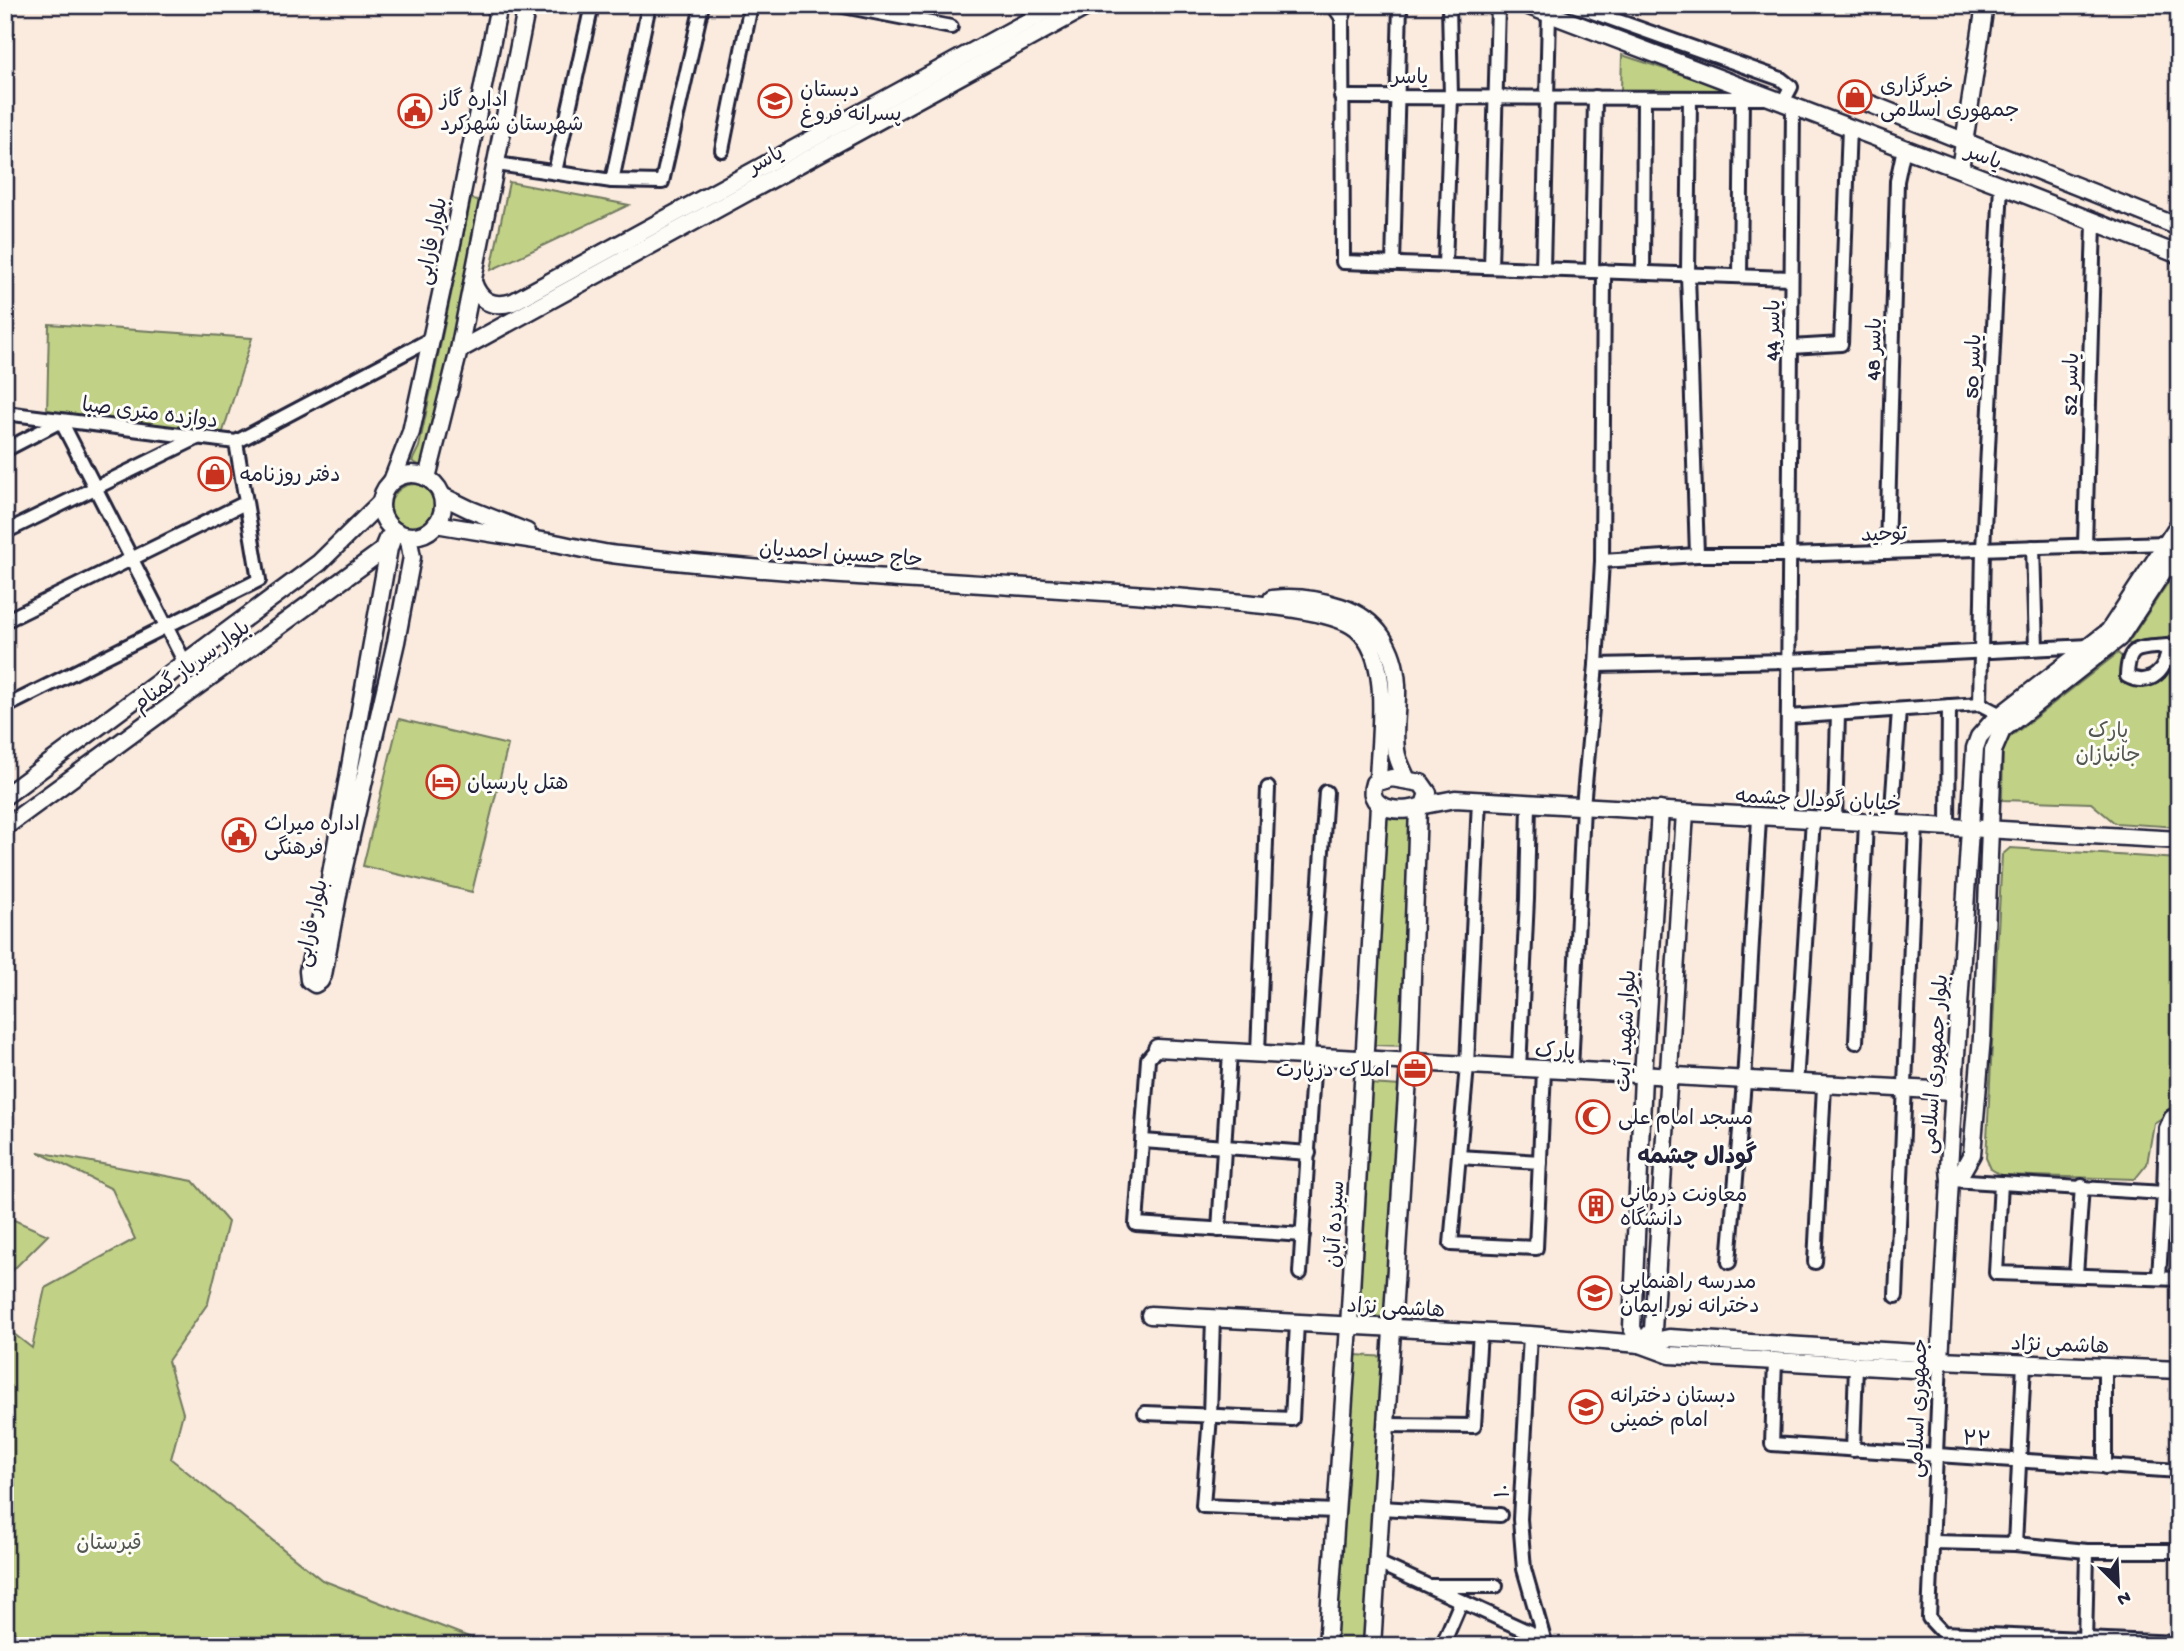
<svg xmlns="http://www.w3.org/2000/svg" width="2184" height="1651" font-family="'Gochi Hand','Playpen Sans Arabic',sans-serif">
  <rect width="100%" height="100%" fill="#faebde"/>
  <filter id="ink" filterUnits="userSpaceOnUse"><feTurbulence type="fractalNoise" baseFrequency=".0143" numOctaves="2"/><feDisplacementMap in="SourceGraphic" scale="14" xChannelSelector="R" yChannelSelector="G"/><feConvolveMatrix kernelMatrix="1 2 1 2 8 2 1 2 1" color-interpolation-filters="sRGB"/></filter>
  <g filter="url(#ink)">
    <g fill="#c1d186" stroke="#727a60" stroke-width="2">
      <polygon points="2118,5 2179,5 2179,15 2121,9"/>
      <polygon points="1622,55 1735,92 1621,90"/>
      <polygon points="509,182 629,205 491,270"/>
      <polygon points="471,199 486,201 426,469 412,461 419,447"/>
      <polygon points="49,324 252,338 222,435 47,414"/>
      <circle cx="415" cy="509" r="25"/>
      <polygon points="2179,566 2179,827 2115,823 2091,803 2002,800 2003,752 2009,738 2118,653 2124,659 2125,680 2147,684 2170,648 2134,646 2128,643"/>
      <polygon points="399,719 508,745 472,892 363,866"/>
      <polygon points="1384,814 1416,815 1407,1046 1374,1045"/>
      <polygon points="2010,848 2179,859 2179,1107 2154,1123 2147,1164 2135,1179 2001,1175 1991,1169 1986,1158 2002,855"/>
      <polygon points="1369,1084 1401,1086 1391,1317 1359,1316"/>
      <polygon points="38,1152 193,1181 228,1222 208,1303 168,1361 183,1413 171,1459 322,1580 492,1646 25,1646 5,1621 5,1327 32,1348 45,1288 135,1239 112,1189"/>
      <polygon points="5,1216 48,1235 5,1278"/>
      <polygon points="1355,1355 1387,1357 1372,1588 1367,1588 1365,1646 1332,1646 1340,1582"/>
    </g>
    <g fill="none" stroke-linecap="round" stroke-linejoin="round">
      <defs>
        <g id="street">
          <polyline points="838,5 951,27"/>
          <polyline points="1573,5 1781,79 1791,87 1783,102"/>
          <polyline points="1342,6 1343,262 1791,278"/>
          <polyline points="1341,97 1765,98"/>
          <polyline points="1690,98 1688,274 1697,555"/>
          <polyline points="722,150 751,5"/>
          <polyline points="497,164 612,181 662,182 702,5"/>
          <polyline points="555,172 592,5"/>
          <polyline points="612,181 649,5"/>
          <polyline points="1393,264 1400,5"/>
          <polyline points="1445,265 1451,97 1449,5"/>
          <polyline points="1491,267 1498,5"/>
          <polyline points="1543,269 1549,13"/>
          <polyline points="1592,271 1595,97"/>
          <polyline points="1643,272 1644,98"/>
          <polyline points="1740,276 1742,98"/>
          <polyline points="1791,347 1841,344 1849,127"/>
          <polyline points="5,413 236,442 433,338"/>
          <polyline points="5,450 61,421 185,663"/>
          <polyline points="5,532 197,438"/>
          <polyline points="2085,546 2094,223"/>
          <polyline points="2033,547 2036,648"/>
          <polyline points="1887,552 1897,181 1904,148"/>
          <polyline points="1602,561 1697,555 1788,555 2167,543"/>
          <polyline points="5,621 245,503"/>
          <path d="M 2167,646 C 2170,668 2150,689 2127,676 C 2128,644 2139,649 2167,646 Z"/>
          <polyline points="1596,665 1789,661 2090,646"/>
          <polyline points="1980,704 1983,549 2001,185"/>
          <polyline points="5,707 259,580 236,442"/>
          <polyline points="1788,717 1980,704 2001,715"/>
          <polyline points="1479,800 1467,1066 1451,1244 1536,1248 1544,1070"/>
          <polyline points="1787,817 1793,106"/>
          <polyline points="1835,820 1838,714"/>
          <polyline points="1891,823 1899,710"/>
          <polyline points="1948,827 1949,706"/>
          <polyline points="1856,1042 1866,822"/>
          <polyline points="1157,1048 1148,1059 1136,1224 1303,1235"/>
          <polyline points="1258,1053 1268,788"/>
          <polyline points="1308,1056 1326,792"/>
          <polyline points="1519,1069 1527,899 1529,803"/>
          <polyline points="1571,1071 1583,806 1596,665 1602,561 1604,271"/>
          <polyline points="1796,1084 1813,819"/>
          <polyline points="1143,1141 1309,1153"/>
          <polyline points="1459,1157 1540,1162"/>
          <polyline points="1951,1180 2164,1193 2166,1128 2171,1117 2179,1113"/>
          <polyline points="2001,1183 1996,1273 2179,1279"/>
          <polyline points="1219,1230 1230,1052"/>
          <polyline points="1729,1262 1744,1082 1759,818"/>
          <polyline points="1815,1262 1824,1086"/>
          <polyline points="1300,1273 1314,1057"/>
          <polyline points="2076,1275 2082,1186"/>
          <polyline points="2159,1277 2164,1193"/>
          <polyline points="1896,1296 1916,825"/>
          <polyline points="1213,1318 1210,1416 1203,1506 1336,1511"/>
          <polyline points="1530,1335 1520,1519 1524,1569 1546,1646"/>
          <polyline points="1940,1360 1929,1618 1943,1633 2179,1643"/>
          <polyline points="1775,1361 1772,1444 2179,1471"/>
          <polyline points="1145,1413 1292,1419 1297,1323"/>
          <polyline points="1386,1425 1474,1426 1480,1332"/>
          <polyline points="1853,1450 1856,1366"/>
          <polyline points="2105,1467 2105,1367"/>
          <polyline points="1381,1508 1500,1515"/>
          <polyline points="1933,1542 2015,1544 2087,1551 2179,1551"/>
          <polyline points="2015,1544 2024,1364"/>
          <polyline points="1378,1563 1544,1639 1543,1642"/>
          <polyline points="1431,1586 1496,1586"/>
          <polyline points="2085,1645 2087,1551"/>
          <polyline points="1442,1646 1461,1602"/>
        </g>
        <g id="secondary">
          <polyline points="1335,5 1342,15"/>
          <polyline points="1526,5 2001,185 2179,255"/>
          <polyline points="1858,99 2179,227"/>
          <polyline points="1960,169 1985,5"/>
          <path d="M 473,282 C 480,302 493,308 513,302 L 1058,5"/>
          <polyline points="459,350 1090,5"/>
          <circle cx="412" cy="505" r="31"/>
          <polyline points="427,478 459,350 527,5"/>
          <polyline points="392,481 411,432 454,234 499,5"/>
          <polyline points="442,496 469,509 527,532"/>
          <path d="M 436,524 C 476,531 515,537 555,543 C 576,547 598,553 619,555 C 808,577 998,583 1187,598 C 1225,602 1330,606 1357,629 C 1393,660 1379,737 1378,781"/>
          <polyline points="395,531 389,548 330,879 308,971 309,980 315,984 320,981 323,975 340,884 396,642 412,557 408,536"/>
          <path d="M 1272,599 C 1295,596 1320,600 1341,607 C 1377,619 1395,648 1397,685 C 1398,706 1393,728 1396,750 C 1397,760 1403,770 1407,780"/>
          <path d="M 1392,778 L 1421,783 L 1428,793 L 1424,805 C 1407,814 1364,812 1374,783 Z"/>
          <polyline points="5,796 319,563 381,502"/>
          <polyline points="1424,805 1455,799 2179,840"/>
          <polyline points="5,827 382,551 387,539"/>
          <polyline points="1157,1048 1952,1091"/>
          <polyline points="1950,1180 1960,1175 1972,1154 1982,1037 1993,751 2002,730 2119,638 2179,547"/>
          <polyline points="1150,1315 1530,1335 1640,1344 1670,1355 1914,1369 1940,1360"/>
          <polyline points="1640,1344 1653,1330 1685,812"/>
          <polyline points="1640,1344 1632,1328 1643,1076 1660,810"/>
          <polyline points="1642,1344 1669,1338 1916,1353 1940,1360 2179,1370"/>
          <polyline points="1940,1360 1950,1180 1949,1168 1975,748 1979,737 1993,721 2109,631 2179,524"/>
          <polyline points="1327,1646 1349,1326 1379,805"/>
          <polyline points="1372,1646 1409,1062 1418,808"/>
        </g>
      </defs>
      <use href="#street" stroke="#22223b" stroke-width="18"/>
      <use href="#secondary" stroke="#22223b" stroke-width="21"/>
      <use href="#street" stroke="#fdfcf7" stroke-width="12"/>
      <use href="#secondary" stroke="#fdfcf7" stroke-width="16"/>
    </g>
  </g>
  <defs>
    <symbol id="shop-ring" viewBox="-11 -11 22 22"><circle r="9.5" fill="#fdfcf7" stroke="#c8321e" stroke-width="1.5"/><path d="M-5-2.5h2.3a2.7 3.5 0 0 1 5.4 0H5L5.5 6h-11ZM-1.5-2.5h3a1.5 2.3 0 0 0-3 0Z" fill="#c8321e"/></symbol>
    <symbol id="school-ring" viewBox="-11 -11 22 22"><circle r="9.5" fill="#fdfcf7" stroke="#c8321e" stroke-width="1.5"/><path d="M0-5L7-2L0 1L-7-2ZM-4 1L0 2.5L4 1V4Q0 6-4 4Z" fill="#c8321e"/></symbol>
    <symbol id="civic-ring" viewBox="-11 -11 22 22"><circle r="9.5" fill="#fdfcf7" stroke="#c8321e" stroke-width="1.5"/><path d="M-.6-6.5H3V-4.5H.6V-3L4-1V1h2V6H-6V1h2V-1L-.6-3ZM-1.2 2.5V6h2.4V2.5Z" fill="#c8321e"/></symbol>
    <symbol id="hotel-ring" viewBox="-11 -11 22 22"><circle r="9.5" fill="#fdfcf7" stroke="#c8321e" stroke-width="1.5"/><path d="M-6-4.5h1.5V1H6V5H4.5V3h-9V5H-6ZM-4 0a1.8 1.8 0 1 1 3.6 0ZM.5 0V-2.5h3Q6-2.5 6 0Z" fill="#c8321e"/></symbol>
    <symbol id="office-ring" viewBox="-11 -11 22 22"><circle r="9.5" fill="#fdfcf7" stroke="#c8321e" stroke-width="1.5"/><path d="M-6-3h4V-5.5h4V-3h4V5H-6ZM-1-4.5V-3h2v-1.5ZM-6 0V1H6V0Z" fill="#c8321e"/></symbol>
    <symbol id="mosque-ring" viewBox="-11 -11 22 22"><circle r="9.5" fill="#fdfcf7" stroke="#c8321e" stroke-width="1.5"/><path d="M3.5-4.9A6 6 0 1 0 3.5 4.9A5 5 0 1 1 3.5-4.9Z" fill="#c8321e"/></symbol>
    <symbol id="building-ring" viewBox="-11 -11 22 22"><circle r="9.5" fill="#fdfcf7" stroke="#c8321e" stroke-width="1.5"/><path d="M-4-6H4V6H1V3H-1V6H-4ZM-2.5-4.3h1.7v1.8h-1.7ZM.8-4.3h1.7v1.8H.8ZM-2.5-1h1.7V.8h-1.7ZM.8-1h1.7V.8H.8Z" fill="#c8321e"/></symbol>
  </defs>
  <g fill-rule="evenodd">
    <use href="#shop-ring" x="1836" y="78" width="38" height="38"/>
    <use href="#school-ring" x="756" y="82" width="38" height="38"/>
    <use href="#civic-ring" x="396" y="92" width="38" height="38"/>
    <use href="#shop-ring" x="196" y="455" width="38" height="38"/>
    <use href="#hotel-ring" x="424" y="763" width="38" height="38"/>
    <use href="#civic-ring" x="220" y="816" width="38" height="38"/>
    <use href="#office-ring" x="1396" y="1050" width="38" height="38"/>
    <use href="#mosque-ring" x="1574" y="1098" width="38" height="38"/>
    <use href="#building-ring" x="1577" y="1187" width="38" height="38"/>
    <use href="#school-ring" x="1576" y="1274" width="38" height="38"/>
    <use href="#school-ring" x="1567" y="1388" width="38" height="38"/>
  </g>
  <g text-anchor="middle" stroke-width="6" stroke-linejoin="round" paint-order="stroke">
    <g font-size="21" fill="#22223b" stroke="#fdfcf7">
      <text x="1410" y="83">یاسر</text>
      <text transform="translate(1984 156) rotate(21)" y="7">یاسر</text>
      <text transform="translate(765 159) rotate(-29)" y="7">یاسر</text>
      <text transform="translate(431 241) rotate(-79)" y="7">بلوار فارابی</text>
      <text transform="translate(1772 330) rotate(-89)" y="7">یاسر 44</text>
      <text transform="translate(1873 349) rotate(-88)" y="7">یاسر 48</text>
      <text transform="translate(1972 366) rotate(-87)" y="7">یاسر 50</text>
      <text transform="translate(2070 384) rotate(-88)" y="7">یاسر 52</text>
      <text transform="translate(150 412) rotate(7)" y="7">دوازده متری صبا</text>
      <text transform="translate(1884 533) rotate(-2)" y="7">توحید</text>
      <text transform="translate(841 553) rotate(4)" y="7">حاج حسین احمدیان</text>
      <text transform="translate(191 665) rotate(-36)" y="7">بلوار سرباز گمنام</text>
      <text transform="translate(1818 799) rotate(3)" y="7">خیابان گودال چشمه</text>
      <text transform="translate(311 923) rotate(-78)" y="7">بلوار فارابی</text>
      <text transform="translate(1625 1031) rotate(-87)" y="7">بلوار شهید آیت</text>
      <text transform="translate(1555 1050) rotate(2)" y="7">پارک</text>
      <text transform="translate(1934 1064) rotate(-86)" y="7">بلوار جمهوری اسلامی</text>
      <text transform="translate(1334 1224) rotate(-87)" y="7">سیزده آبان</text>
      <text transform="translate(1396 1307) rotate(3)" y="7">هاشمی نژاد</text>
      <text transform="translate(2060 1344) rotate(2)" y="7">هاشمی نژاد</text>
      <text transform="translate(1917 1408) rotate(-88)" y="7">جمهوری اسلامی</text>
      <text transform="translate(1977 1438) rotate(4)" y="7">۲۲</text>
      <text transform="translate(1502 1491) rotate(-87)" y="7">۱۰</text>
    </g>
    <g font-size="21" fill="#22223b" stroke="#fdfcf7" text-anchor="start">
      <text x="1880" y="92">خبرگزاری<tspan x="1880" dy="24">جمهوری اسلامی</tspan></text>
      <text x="800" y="96">دبستان<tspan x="800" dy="24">پسرانه فروغ</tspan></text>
      <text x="440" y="106">اداره گاز<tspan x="440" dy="24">شهرستان شهرکرد</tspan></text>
      <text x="240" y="481">دفتر روزنامه</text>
      <text x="467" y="789">هتل پارسیان</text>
      <text x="264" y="830">اداره میراث<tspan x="264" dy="24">فرهنگی</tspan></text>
      <text x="1390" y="1076" text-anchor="end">املاک دزپارت</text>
      <text x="1618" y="1124">مسجد امام علی</text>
      <text x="1620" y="1201">معاونت درمانی<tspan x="1620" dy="24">دانشگاه</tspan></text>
      <text x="1620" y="1288">مدرسه راهنمایی<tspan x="1620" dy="24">دخترانه نور ایمان</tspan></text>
      <text x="1610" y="1402">دبستان دخترانه<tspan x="1610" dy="24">امام خمینی</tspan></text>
    </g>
    <g font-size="21" fill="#525752" stroke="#fdfcf7">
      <text x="2108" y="737">پارک<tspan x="2108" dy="24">جانبازان</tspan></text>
      <text x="109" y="1549">قبرستان</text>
    </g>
    <g font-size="23" font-weight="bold" fill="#22223b" stroke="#fdfcf7">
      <text x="1697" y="1163">گودال چشمه</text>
    </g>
  </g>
  <rect width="2184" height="1651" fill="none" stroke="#fdfcf7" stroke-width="28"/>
  <rect x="14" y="14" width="2156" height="1623" fill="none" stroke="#22223b" stroke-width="2.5" filter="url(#ink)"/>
  <g transform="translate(2118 1585) rotate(156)" stroke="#fdfcf7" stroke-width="5" paint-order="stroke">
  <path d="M0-5L12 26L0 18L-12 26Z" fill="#22223b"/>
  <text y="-10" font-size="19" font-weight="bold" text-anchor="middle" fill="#22223b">N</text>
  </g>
</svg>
